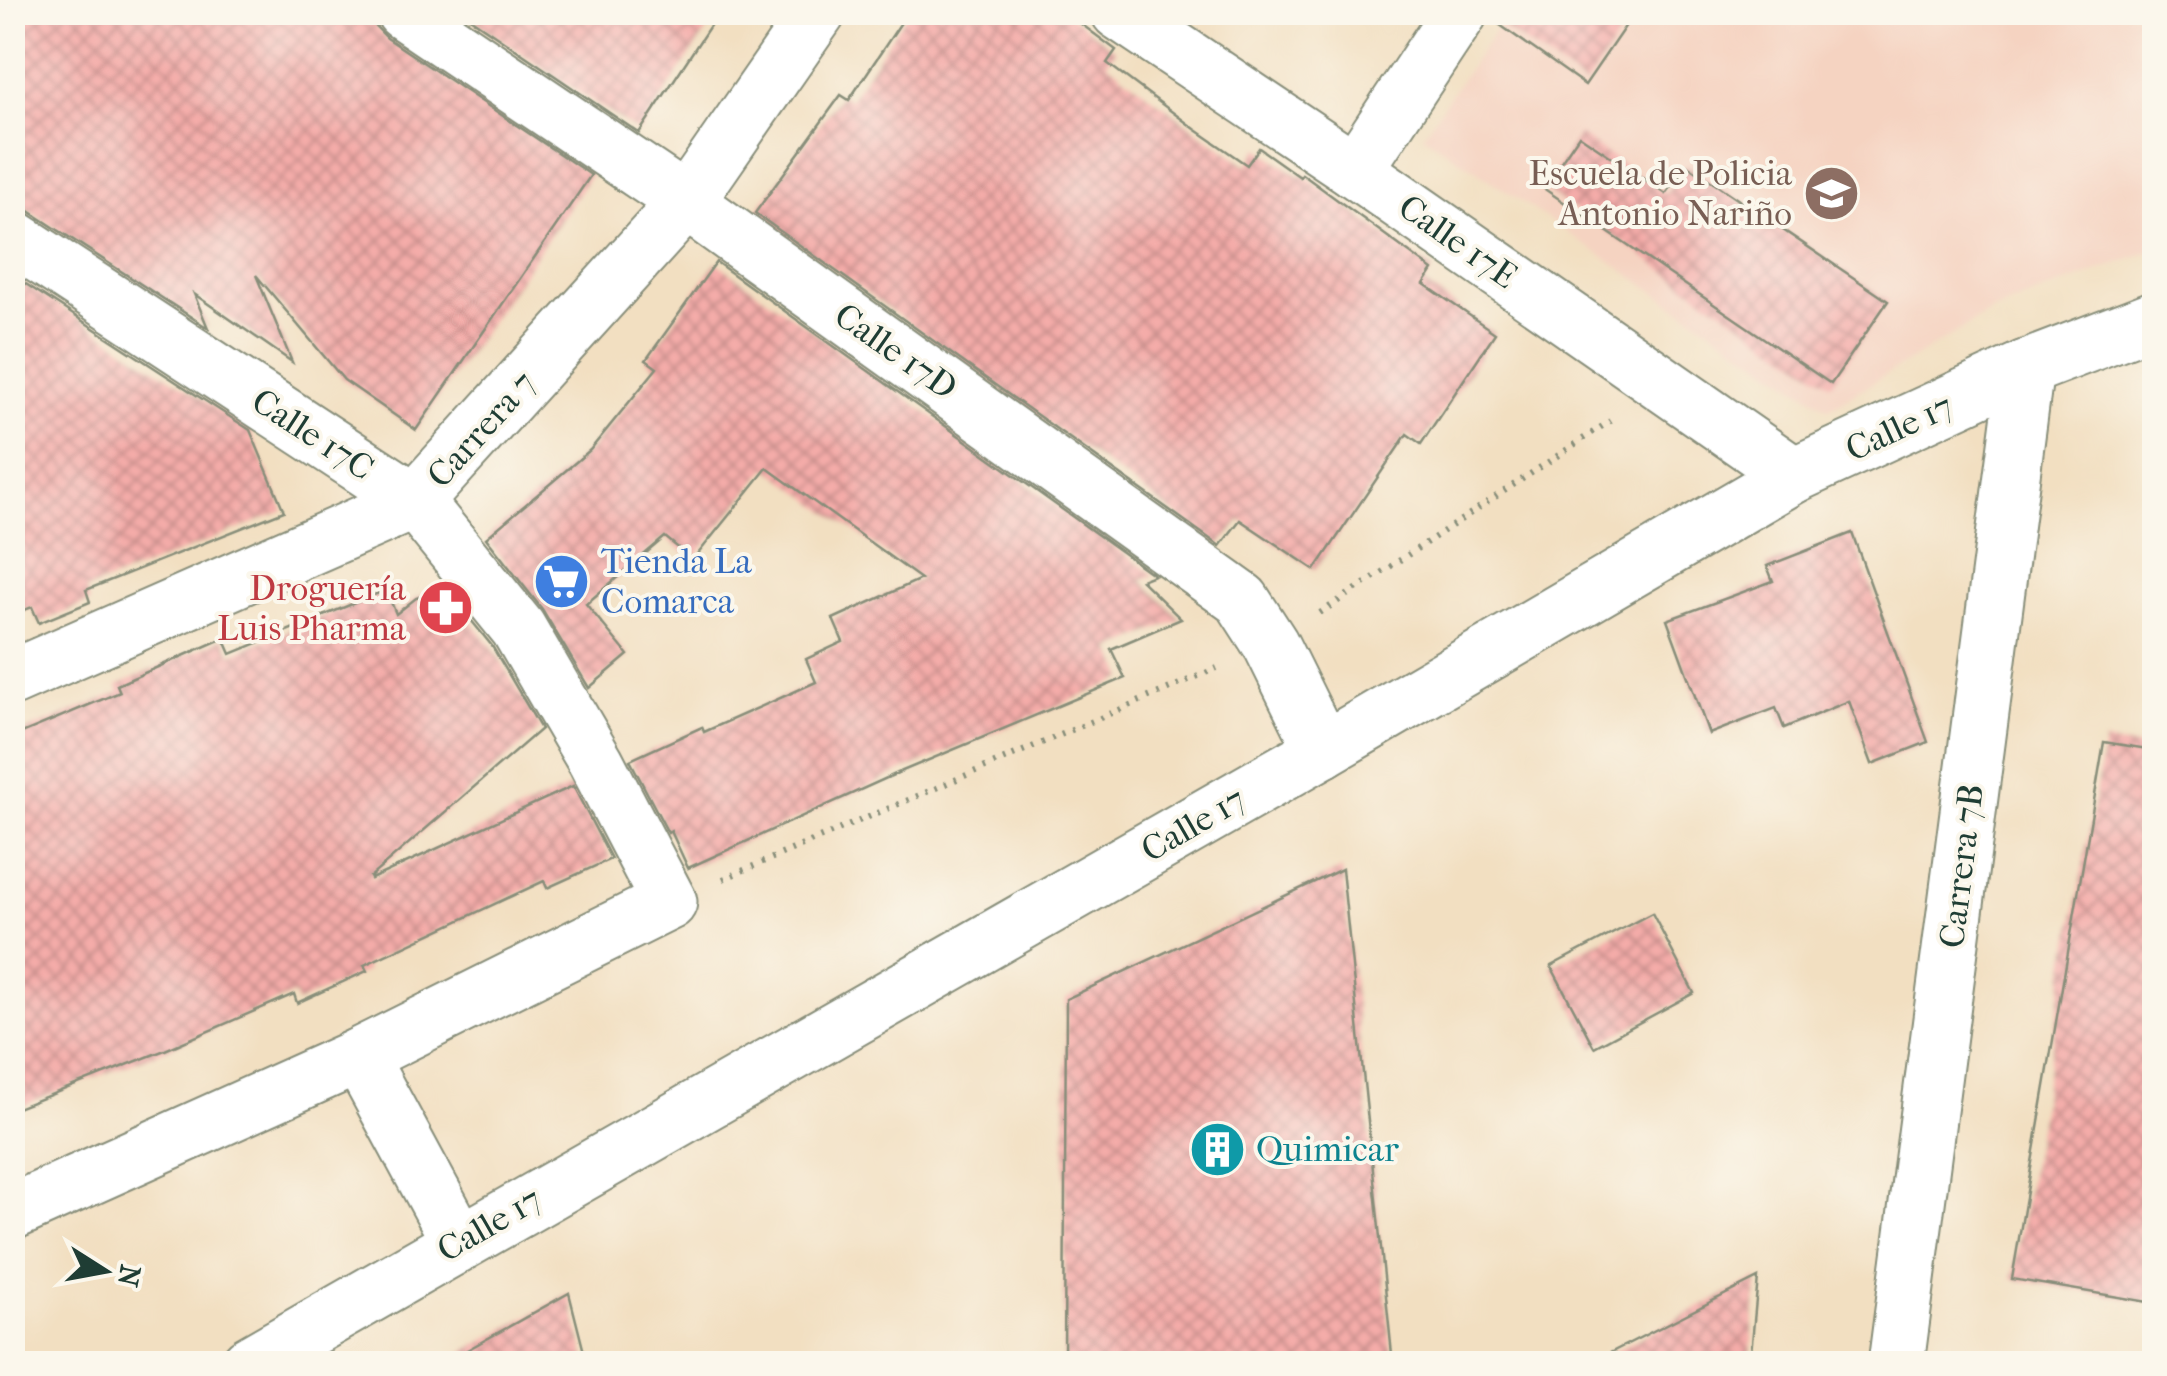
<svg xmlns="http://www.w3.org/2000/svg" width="2167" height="1376" font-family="'IM FELL French Canon',serif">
  <defs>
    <pattern id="building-cross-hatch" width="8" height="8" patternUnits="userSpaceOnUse" patternTransform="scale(2.5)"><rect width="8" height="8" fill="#f4aca9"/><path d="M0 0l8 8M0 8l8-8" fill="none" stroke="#c58d8a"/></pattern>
  </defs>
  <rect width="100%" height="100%" fill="#fbf7ec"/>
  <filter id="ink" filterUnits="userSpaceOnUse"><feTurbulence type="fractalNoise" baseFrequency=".01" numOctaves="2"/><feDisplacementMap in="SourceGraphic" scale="20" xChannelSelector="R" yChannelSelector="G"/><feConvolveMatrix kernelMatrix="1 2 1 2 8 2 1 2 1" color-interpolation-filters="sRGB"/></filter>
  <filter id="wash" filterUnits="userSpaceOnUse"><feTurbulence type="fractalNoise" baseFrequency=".0048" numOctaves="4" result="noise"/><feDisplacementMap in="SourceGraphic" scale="40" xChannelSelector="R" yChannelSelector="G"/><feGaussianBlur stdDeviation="2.25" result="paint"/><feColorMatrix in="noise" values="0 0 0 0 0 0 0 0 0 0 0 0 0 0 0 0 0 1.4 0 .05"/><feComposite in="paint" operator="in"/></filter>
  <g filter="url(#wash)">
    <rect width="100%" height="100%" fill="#f2dfc1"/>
    <polygon fill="#f5d3c1" points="1507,13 2154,13 2154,250 1992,311 1829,409 1423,135"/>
    <g id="blocks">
      <g fill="url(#building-cross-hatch)">
        <polygon points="12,12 373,12 376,27 387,38 591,175 416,430 344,380 256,275 292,362 194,294 208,328 29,211 12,206"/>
        <polygon points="461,12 719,12 639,133"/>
        <polygon points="908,12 1065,12 1116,50 1107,63 1195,129 1247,165 1259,148 1300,177 1302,174 1433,270 1424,284 1495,333 1421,444 1407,434 1315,570 1240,520 1220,546 755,213 841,95 849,100"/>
        <polygon points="1491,12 1635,12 1585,85 1490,18"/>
        <polygon points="1579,135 1666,194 1687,165 1888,301 1831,384 1543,188"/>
        <polygon points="716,262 1154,575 1141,580 1181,619 1111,649 1125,678 900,772 688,868 671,831 668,833 630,760 702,727 704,732 816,682 806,659 843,642 833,619 921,579 767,468 693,560 665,537 586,604 628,655 589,688 542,609 486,538 590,450 657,368 646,360"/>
        <polygon points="12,275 250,430 284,511 86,590 90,602 39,623 32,607 12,615"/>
        <polygon points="1852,533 1928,742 1872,764 1849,701 1784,728 1776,708 1709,734 1667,620 1773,581 1767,566"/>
        <polygon points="445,588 492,646 541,729 370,877 371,879 573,786 611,859 547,888 544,881 364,965 367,971 297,1003 294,994 165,1050 12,1110 12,737 120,692 117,685 224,638 231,654 386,590 396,614 416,598"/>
        <polygon points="2104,742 2154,750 2154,1303 2012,1279"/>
        <polygon points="1342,869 1393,1364 1064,1364 1066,999"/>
        <polygon points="1652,913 1694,993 1594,1047 1551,966"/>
        <polygon points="1758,1278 1750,1364 1588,1364"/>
        <polygon points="569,1293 587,1364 442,1364"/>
      </g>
    </g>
  </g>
  <g filter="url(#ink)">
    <use href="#blocks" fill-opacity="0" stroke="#888e7a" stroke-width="2.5"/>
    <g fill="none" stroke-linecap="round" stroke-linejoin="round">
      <defs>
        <g id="minor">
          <polyline points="404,12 686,202 1242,600 1271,645 1323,750"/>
          <polyline points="1119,12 1355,170 1794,475"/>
          <polyline points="1355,170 1460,12"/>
          <polyline points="12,237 415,501 518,628 596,762 669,902 359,1056 12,1212"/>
          <polyline points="12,678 415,501 686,202 818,12"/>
          <polyline points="359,1056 459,1241"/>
          <polyline points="1896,1364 2026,368"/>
        </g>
        <polyline id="major" points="249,1364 1323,750 1794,475 2026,368 2154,319"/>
      </defs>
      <use href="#minor" stroke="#888e7a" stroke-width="59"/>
      <use href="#major" stroke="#888e7a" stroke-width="59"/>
      <g stroke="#888e7a" stroke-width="6" stroke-dasharray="2.5 8" stroke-linecap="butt">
        <polyline points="1320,613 1610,421"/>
        <polyline points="723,879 1217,668"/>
      </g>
      <use href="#minor" stroke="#fff" stroke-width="55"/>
      <use href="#major" stroke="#fff" stroke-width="55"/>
    </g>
  </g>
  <defs>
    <symbol id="school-disc" viewBox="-11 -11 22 22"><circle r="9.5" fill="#8d6e63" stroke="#fbf7ec"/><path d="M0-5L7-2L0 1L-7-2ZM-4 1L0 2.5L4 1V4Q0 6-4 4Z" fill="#fff"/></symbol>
    <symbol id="supermarket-disc" viewBox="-11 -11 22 22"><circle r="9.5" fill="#3f7fe0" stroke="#fbf7ec"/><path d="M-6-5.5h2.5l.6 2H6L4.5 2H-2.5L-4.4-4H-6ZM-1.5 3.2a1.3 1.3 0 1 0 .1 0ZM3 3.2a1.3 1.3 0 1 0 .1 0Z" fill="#fff"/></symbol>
    <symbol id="pharmacy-disc" viewBox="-11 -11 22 22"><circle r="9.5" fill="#e0444e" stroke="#fbf7ec"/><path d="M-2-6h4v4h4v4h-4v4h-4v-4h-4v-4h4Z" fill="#fff"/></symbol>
    <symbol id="building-disc" viewBox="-11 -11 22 22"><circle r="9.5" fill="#0f9aa8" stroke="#fbf7ec"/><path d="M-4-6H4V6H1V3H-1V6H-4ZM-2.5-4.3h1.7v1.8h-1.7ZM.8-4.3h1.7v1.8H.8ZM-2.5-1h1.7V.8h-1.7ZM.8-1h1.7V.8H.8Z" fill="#fff"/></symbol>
  </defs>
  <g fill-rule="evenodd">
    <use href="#school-disc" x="1800" y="162" width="63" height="63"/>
    <use href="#supermarket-disc" x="530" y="550" width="63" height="63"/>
    <use href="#pharmacy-disc" x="414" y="576" width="63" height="63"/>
    <use href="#building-disc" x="1186" y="1118" width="63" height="63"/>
  </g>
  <g text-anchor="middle" stroke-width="8" stroke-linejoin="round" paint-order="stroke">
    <g font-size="35" fill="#785e54" stroke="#fbf7ec" text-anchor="end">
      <text x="1792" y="185">Escuela de Policia<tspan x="1792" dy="40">Antonio Nariño</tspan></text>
    </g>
    <g font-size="35" fill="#1f3d34" stroke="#fbf7ec">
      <text transform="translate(1458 241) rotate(35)" y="12">Calle 17E</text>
      <text transform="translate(896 351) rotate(35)" y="12">Calle 17D</text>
      <text transform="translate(1899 427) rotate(-25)" y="12">Calle 17</text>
      <text transform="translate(481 429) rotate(-48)" y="12">Carrera 7</text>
      <text transform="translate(313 434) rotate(33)" y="12">Calle 17C</text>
      <text transform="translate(1193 824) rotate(-30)" y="12">Calle 17</text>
      <text transform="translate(1961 866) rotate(-83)" y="12">Carrera 7B</text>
      <text transform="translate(489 1224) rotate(-30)" y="12">Calle 17</text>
    </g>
    <g font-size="35" fill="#366cbe" stroke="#fbf7ec" text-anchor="start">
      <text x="601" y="573">Tienda La<tspan x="601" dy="40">Comarca</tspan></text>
    </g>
    <g font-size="35" fill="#be3a42" stroke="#fbf7ec" text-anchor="end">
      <text x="406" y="600">Droguería<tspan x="406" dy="40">Luis Pharma</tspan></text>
    </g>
    <g font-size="35" fill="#0d838f" stroke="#fbf7ec" text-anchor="start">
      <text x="1256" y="1161">Quimicar</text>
    </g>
  </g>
  <rect width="2167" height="1376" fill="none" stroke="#fbf7ec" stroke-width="50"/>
  <g transform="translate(105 1271) rotate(101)" stroke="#fbf7ec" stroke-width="8" paint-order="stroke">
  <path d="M0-8L18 38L0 25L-18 38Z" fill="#1f3d34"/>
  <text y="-15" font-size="28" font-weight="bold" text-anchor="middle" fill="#1f3d34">N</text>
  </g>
</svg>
